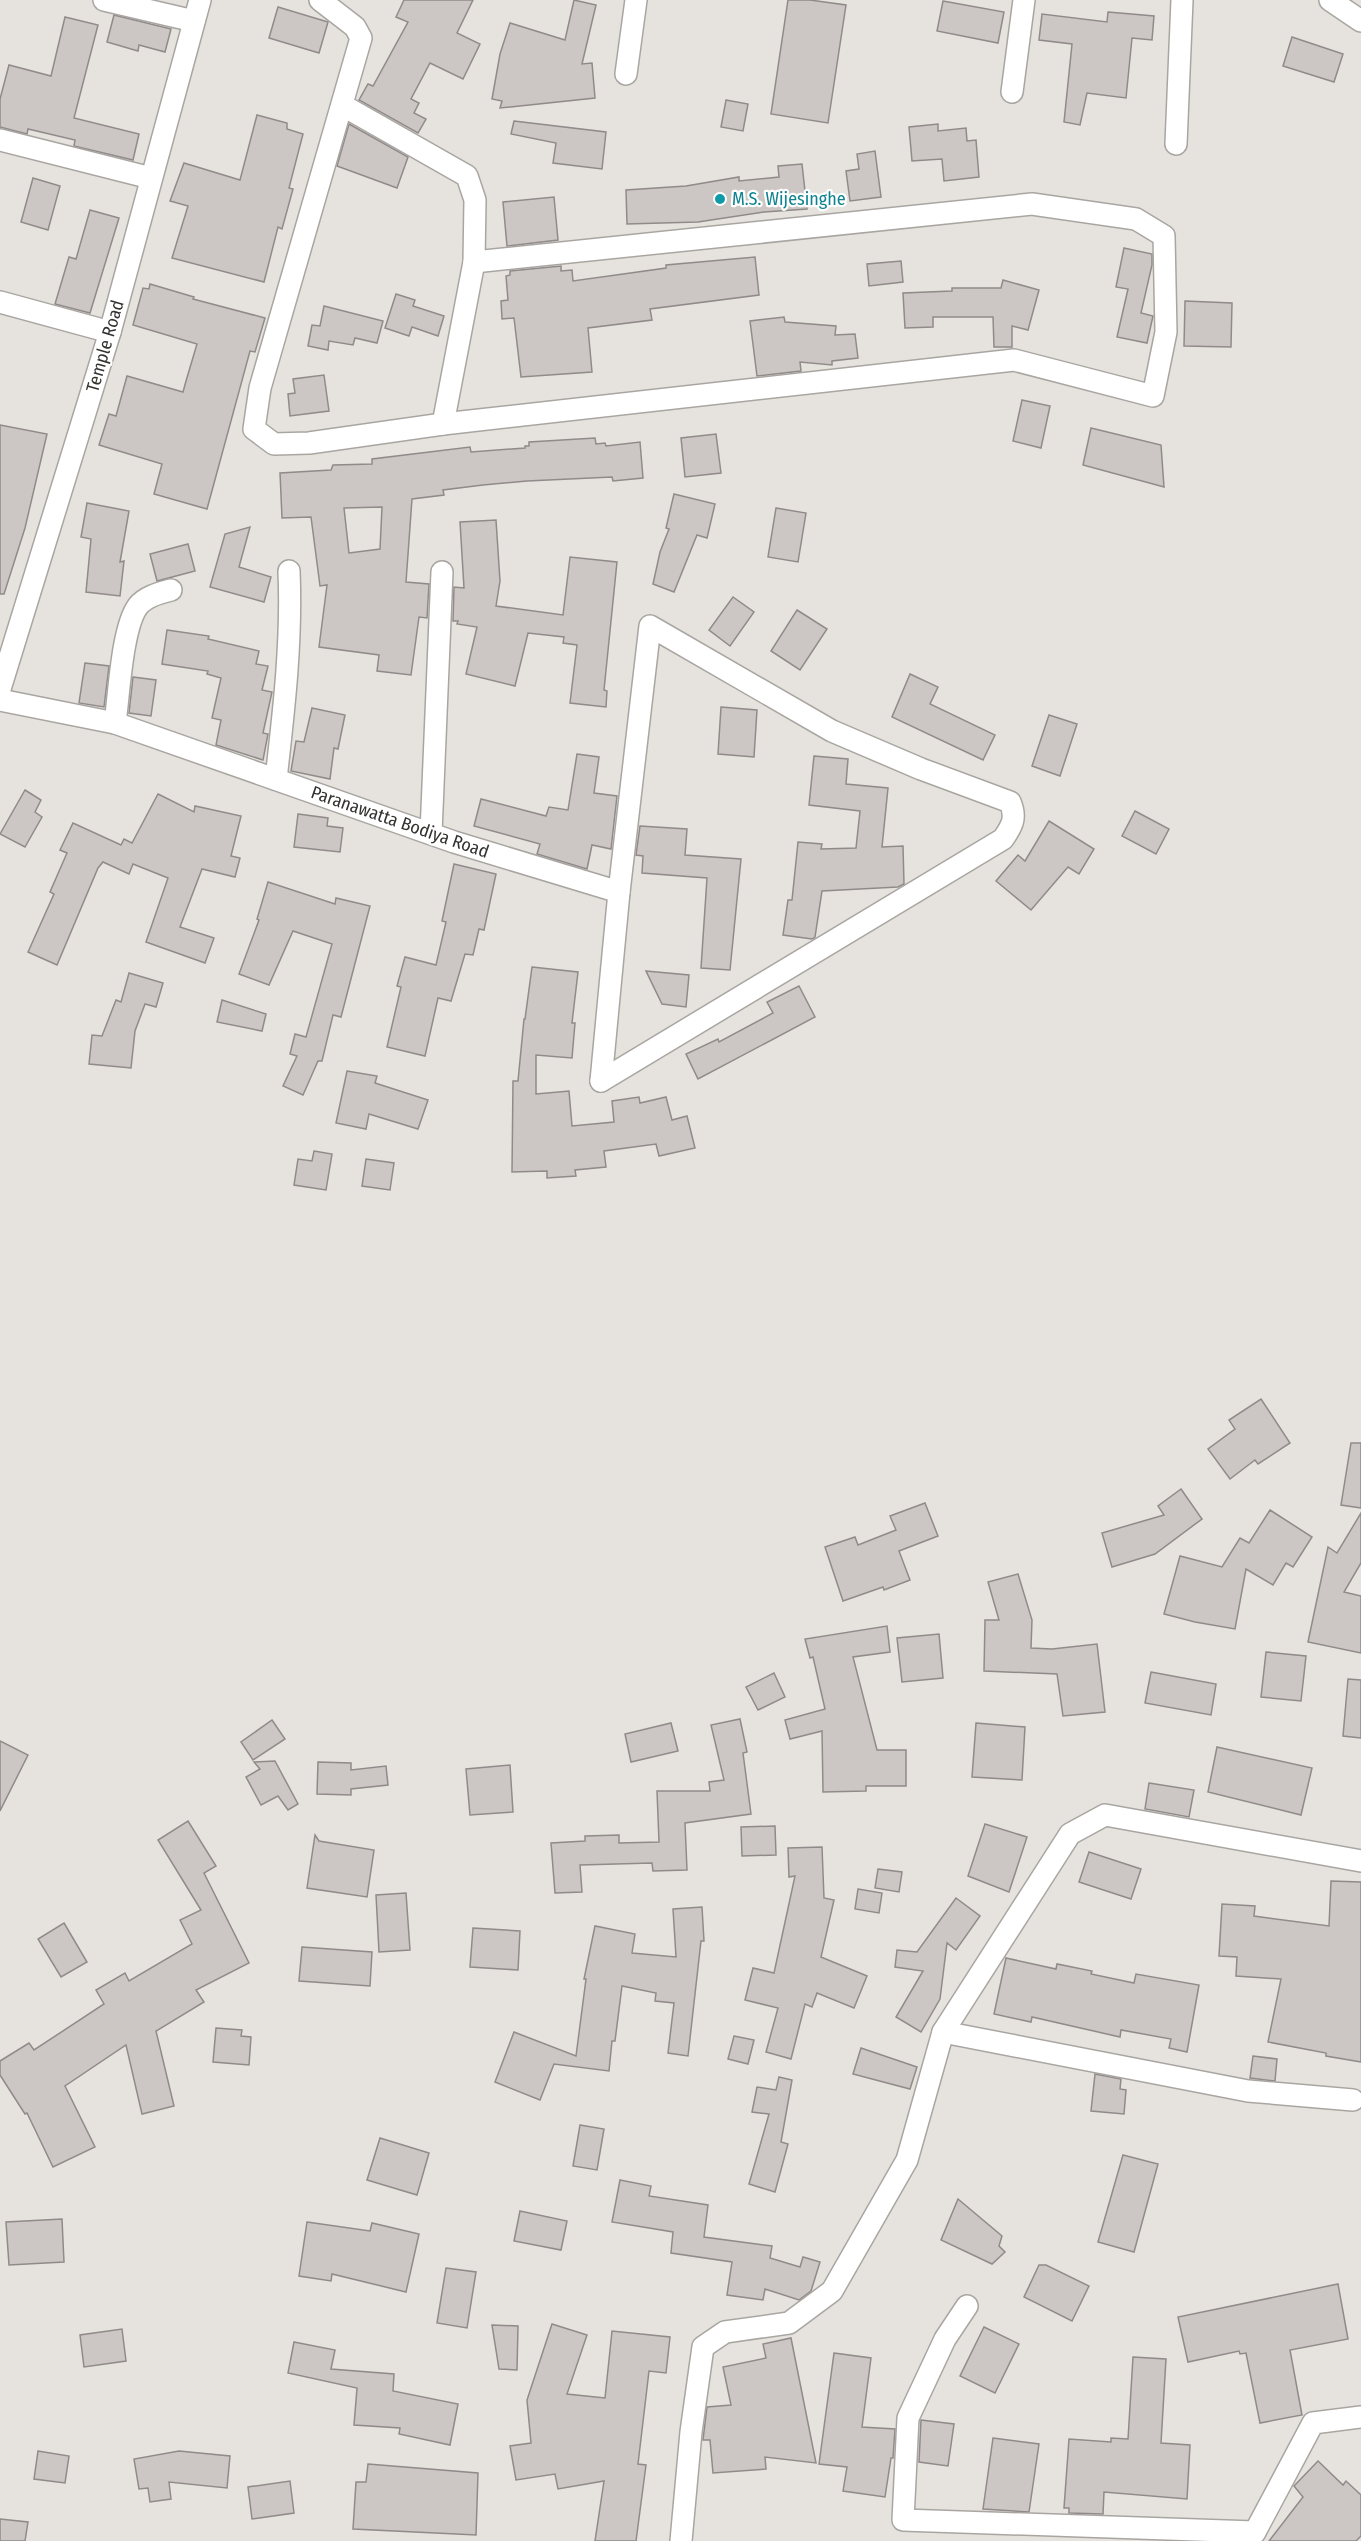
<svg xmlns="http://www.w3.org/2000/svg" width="1361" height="2541" font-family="'Fira Sans Condensed',sans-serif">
  <rect width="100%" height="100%" fill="#e6e3de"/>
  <g fill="#ccc6c4" stroke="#908b8a" stroke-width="1.5" fill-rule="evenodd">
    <polygon points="404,0 473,0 457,33 480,44 463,79 430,63 411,99 419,103 414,113 426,119 418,133 359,100 368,84 373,86 408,22 396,17"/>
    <polygon points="574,0 596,5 582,64 592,63 595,98 500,108 502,101 492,99 500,54 510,23 565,40"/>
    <polygon points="788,0 810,0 846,5 828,123 771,114"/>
    <polygon points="943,1 1004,12 998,43 937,31"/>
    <polygon points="278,7 328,22 319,53 269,38"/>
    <polygon points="1108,12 1154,16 1152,40 1132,38 1126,98 1087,93 1080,125 1064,122 1072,44 1039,40 1042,14 1107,22"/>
    <polygon points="114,15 171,29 165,52 139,45 138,51 107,42"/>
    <polygon points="65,17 98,25 74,118 139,134 133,160 74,146 75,140 28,129 27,134 0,127 0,99 9,65 51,76"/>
    <polygon points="1292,37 1343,54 1334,82 1283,66"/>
    <polygon points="726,100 748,104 743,131 721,127"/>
    <polygon points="257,115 287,123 287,129 303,134 289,188 293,189 282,229 278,227 264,282 172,258 188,206 170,201 184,163 240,180"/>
    <polygon points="514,121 606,132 602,169 553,163 556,143 511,134"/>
    <polygon points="349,124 408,157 397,188 337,166"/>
    <polygon points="938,124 938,131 966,128 967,141 976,140 979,177 944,181 942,159 912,161 909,127"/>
    <polygon points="875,151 881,197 850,201 846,171 859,169 857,154"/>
    <polygon points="802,164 807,209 764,212 698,222 627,224 626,190 686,186 739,177 739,181 779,177 778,166"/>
    <polygon points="33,178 60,186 48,230 21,222"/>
    <polygon points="554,197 558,240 507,246 503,202"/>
    <polygon points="90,210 119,218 90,313 55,304 69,257 76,259"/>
    <polygon points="1124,248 1152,254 1152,265 1141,313 1153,316 1147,343 1117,337 1128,289 1116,287"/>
    <polygon points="755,257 759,295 650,309 652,320 588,328 592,372 521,377 514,318 502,319 501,301 508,300 506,276 510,275 510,271 561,266 561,271 572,270 573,281 666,268 666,265"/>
    <polygon points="901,261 903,282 869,286 867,264"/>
    <polygon points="1003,280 1039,290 1028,330 1012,326 1012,347 994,347 993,317 933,317 933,327 905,328 903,293 952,291 952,288 1001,288"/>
    <polygon points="150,284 194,297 193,299 265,318 255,352 250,351 207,509 154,494 162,464 99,445 109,414 116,416 127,376 183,392 186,381 197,344 133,325 143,288 149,289"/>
    <polygon points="396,294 415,300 413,306 444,316 438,336 412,327 409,336 385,328"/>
    <polygon points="1185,301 1232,303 1231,347 1184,346"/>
    <polygon points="324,306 383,321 377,343 355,338 353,345 329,341 328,350 308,346 312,325 320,326"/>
    <polygon points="784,317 785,322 836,326 835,335 855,334 858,358 832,361 832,365 800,362 801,371 757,376 750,321"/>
    <polygon points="324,375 329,411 290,416 288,394 295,393 293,379"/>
    <polygon points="1022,400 1050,406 1041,448 1013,441"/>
    <polygon points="0,425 47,434 25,528 4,594 0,594"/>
    <polygon points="1091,428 1161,445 1164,487 1083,465"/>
    <polygon points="716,434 721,473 685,477 681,438"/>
    <path d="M 595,438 L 596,444 L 605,443 L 606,446 L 640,442 L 643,478 L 613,481 L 612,477 L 527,481 L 483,485 L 443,490 L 444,495 L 412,499 L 406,582 L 429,584 L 427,618 L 419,617 L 411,675 L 377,671 L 379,655 L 319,647 L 327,585 L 320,586 L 311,517 L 282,518 L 280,473 L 331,470 L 333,465 L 372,464 L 372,459 L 470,447 L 471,452 L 525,448 L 525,446 L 529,446 L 529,442 ZM 382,507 L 380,549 L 349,553 L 344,508 Z"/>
    <polygon points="674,494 715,504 707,538 697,535 674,592 653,584 660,552 669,529 666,528"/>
    <polygon points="87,503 129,511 120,562 124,561 120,596 86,592 91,539 81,537"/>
    <polygon points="776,508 806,513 798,562 768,557"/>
    <polygon points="496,520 500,581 496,606 563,615 570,557 617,562 604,690 607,691 606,707 570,703 577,645 563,643 564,637 528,633 515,686 466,674 477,627 457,624 458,621 453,621 454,587 464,588 460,522"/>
    <polygon points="250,527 239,567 271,577 264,602 210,587 225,534"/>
    <polygon points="188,544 195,571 157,581 150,554"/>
    <polygon points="733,597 754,612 730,646 709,630"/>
    <polygon points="797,610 827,629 800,670 771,651"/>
    <polygon points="167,630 209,636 208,639 259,651 256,664 268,666 262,690 272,692 263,733 268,734 263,760 216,745 221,720 212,718 221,678 207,674 208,671 162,664"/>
    <polygon points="85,663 109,666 104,707 79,703"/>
    <polygon points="910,674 938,687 930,704 995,735 983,760 892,717"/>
    <polygon points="133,677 156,680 151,716 129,713"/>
    <polygon points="721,707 757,710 754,757 718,754"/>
    <polygon points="312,708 345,715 338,749 334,748 330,779 291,771 296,741 304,742"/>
    <polygon points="1049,715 1077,724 1060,776 1032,766"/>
    <polygon points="577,754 599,757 594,793 617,796 611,849 592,845 587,869 537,854 540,844 474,826 481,799 546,816 549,807 568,810"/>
    <polygon points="814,756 848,759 846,784 888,788 882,847 903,846 904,884 898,887 822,891 815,937 812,939 783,935 788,900 792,900 798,842 822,844 821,849 856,848 860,811 809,805"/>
    <polygon points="25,790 41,800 35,812 42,817 25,847 0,834"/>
    <polygon points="158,794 194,812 195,806 241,816 231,856 240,858 235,877 202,869 180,927 214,938 205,963 146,942 168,878 133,864 129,874 103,862 98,868 57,965 28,952 54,894 50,892 67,853 60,850 73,823 121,845 124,839 132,843"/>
    <polygon points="1135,811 1169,829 1156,854 1122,836"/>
    <polygon points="298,814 328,818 327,826 343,828 340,852 294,847"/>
    <polygon points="1049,821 1094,849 1079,874 1068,867 1031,910 996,881 1018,855 1025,861"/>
    <polygon points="640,826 687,829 685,855 741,859 730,970 701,968 707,878 642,873 643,856 636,855"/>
    <polygon points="454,864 496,874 484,930 479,929 473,955 465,954 451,1001 438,998 425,1056 387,1047 401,987 397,986 405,957 436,965 446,922 442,921"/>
    <polygon points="268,882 335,904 336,898 370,906 341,1017 333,1015 322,1061 318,1061 303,1095 283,1086 297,1056 290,1054 295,1034 306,1037 332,944 293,931 269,985 239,974 259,920 257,919"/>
    <polygon points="532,967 578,972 572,1023 575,1023 572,1058 536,1055 536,1094 569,1091 572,1126 614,1122 612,1101 639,1097 640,1103 666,1097 672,1120 687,1116 695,1148 659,1156 656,1144 604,1151 606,1167 575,1170 576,1176 547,1178 547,1171 512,1172 513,1081 518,1081 524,1019 525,1019"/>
    <polygon points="646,971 689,975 686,1007 662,1004"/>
    <polygon points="129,973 163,983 156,1007 145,1004 135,1031 131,1068 89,1064 92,1035 102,1036 116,1000 121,1002"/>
    <polygon points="799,986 815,1017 698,1079 686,1054 718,1039 719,1042 773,1013 767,1002"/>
    <polygon points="222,1000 266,1014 262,1031 217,1022"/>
    <polygon points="347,1071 377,1076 375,1083 428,1100 418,1129 369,1114 366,1129 336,1123"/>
    <polygon points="314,1151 332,1154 326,1190 294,1185 298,1159 312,1161"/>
    <polygon points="366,1159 394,1163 390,1190 362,1186"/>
    <polygon points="1261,1399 1290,1443 1258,1464 1255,1460 1230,1479 1208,1449 1235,1429 1229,1420"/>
    <polygon points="1351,1443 1361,1443 1361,1508 1341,1505"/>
    <polygon points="1181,1489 1202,1519 1155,1554 1112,1567 1102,1533 1164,1515 1158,1506"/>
    <polygon points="925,1503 938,1536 899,1551 910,1580 884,1590 883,1587 843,1601 825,1547 855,1537 858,1545 896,1530 890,1516"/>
    <polygon points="1270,1510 1312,1537 1293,1567 1286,1563 1273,1585 1246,1569 1235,1629 1195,1622 1164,1614 1180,1556 1222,1567 1240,1538 1249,1543"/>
    <polygon points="1361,1513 1361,1563 1344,1592 1361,1596 1361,1653 1308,1642 1328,1547 1337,1553"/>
    <polygon points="1018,1574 1032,1620 1031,1648 1052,1649 1097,1644 1105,1712 1063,1716 1057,1674 984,1671 985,1620 999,1620 988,1582"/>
    <polygon points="887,1626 890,1652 853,1657 877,1750 906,1750 906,1786 866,1786 866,1791 823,1792 822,1731 790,1739 785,1720 825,1709 813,1657 810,1658 805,1639"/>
    <polygon points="939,1634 943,1678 902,1682 897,1638"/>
    <polygon points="1266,1652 1306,1656 1301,1701 1261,1697"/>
    <polygon points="1151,1672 1216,1684 1211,1715 1145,1703"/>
    <polygon points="774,1673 785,1697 758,1710 746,1687"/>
    <polygon points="1348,1679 1361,1680 1361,1738 1343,1736"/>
    <polygon points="740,1719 747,1752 743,1753 751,1814 685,1823 687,1870 653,1871 652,1863 580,1865 582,1892 555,1893 551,1843 585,1841 585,1836 619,1835 619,1843 659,1842 657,1791 710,1791 709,1782 724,1780 711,1725"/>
    <polygon points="272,1720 285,1739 253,1760 241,1742"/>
    <polygon points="671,1723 678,1751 631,1762 625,1734"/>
    <polygon points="976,1723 1025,1727 1022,1780 972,1777"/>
    <polygon points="0,1741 28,1755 0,1811"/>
    <polygon points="1217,1747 1312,1768 1301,1815 1208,1792"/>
    <polygon points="275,1761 298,1804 288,1810 278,1796 261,1805 246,1777 260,1769 254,1762"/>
    <polygon points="318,1762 351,1763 351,1770 386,1766 388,1785 351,1789 351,1795 317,1794"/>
    <polygon points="510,1765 513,1812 470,1815 466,1769"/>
    <polygon points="1149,1783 1194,1790 1189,1817 1145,1809"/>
    <polygon points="188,1821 216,1866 204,1873 249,1963 196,1990 204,2002 156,2031 174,2106 142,2114 126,2045 65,2086 95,2147 53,2167 27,2113 25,2114 0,2075 0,2061 29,2043 34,2050 104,2004 96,1990 125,1973 129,1981 192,1944 180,1920 201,1910 158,1840"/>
    <polygon points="985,1824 1027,1837 1009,1892 968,1876"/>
    <polygon points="775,1826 776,1855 742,1856 741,1827"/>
    <polygon points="315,1835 319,1841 374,1850 367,1897 307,1888"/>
    <polygon points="822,1847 824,1898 834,1900 821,1957 867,1976 854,2008 817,1993 812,2007 805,2004 791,2059 766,2052 778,2008 745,2000 753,1968 774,1973 795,1876 789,1877 788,1848"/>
    <polygon points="1089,1852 1141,1869 1131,1899 1079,1882"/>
    <polygon points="878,1869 902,1872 899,1892 875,1888"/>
    <polygon points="1331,1881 1361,1882 1361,2062 1326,2056 1326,2053 1268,2042 1281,1979 1236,1976 1237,1957 1219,1956 1222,1904 1255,1906 1254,1916 1329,1926"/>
    <polygon points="858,1889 882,1893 879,1913 855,1909"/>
    <polygon points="406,1893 410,1950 379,1952 376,1895"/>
    <polygon points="956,1898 980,1916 956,1950 947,1943 940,1999 921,2032 896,2017 923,1971 895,1967 897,1950 917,1952"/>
    <polygon points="702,1907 704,1941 701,1941 688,2056 668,2053 674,2003 655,2001 656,1993 622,1986 615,2041 612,2041 609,2071 554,2064 540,2100 495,2082 514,2032 576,2056 586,1979 584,1979 595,1926 635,1934 632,1953 676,1957 673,1909"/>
    <polygon points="64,1923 87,1962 61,1977 38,1939"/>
    <polygon points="473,1928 520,1931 518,1970 470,1967"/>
    <polygon points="302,1947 372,1952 370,1986 299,1981"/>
    <polygon points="1006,1958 1056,1969 1057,1964 1092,1971 1091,1974 1134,1983 1136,1974 1199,1985 1187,2052 1169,2048 1171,2039 1121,2030 1120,2037 1032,2017 1031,2022 994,2014"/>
    <polygon points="216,2028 242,2030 241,2036 251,2037 249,2065 213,2062"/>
    <polygon points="734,2036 754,2040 748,2064 728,2059"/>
    <polygon points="861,2048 917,2067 910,2089 853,2074"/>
    <polygon points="1253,2056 1277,2059 1275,2081 1250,2078"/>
    <polygon points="1095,2074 1121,2079 1120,2089 1126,2090 1124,2114 1091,2111"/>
    <polygon points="779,2077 792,2080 781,2142 788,2144 775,2192 749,2184 769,2114 752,2112 757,2087 776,2090"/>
    <polygon points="580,2125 604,2129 597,2170 573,2166"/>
    <polygon points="380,2138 429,2153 417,2195 367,2180"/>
    <polygon points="1123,2155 1158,2164 1134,2252 1098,2242"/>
    <polygon points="620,2180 651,2186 649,2196 708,2205 704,2237 772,2246 770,2258 800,2267 803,2257 820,2262 811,2291 799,2300 765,2289 763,2300 727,2295 732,2262 671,2253 673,2232 612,2222"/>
    <polygon points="958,2199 1002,2236 999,2246 1005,2252 992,2264 941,2240"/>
    <polygon points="520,2211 567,2221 561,2250 514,2241"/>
    <polygon points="62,2219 64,2262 9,2265 6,2222"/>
    <polygon points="307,2222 370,2231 372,2223 419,2234 406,2292 332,2274 331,2281 299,2276"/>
    <polygon points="1039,2265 1046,2265 1089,2286 1072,2321 1024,2297"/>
    <polygon points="446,2268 476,2272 467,2328 437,2323"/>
    <polygon points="1338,2284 1348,2339 1290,2350 1302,2415 1260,2423 1246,2353 1240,2354 1239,2351 1188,2362 1178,2317"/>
    <polygon points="552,2324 587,2335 567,2394 605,2398 612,2331 670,2337 666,2373 649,2371 638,2464 646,2465 636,2541 595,2541 604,2481 558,2489 555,2474 516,2480 510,2446 531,2443 527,2400"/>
    <polygon points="492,2325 518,2326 517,2370 499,2369"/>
    <polygon points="984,2327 1019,2344 995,2393 960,2376"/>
    <polygon points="122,2329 126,2361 84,2367 80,2335"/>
    <polygon points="791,2338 816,2463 765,2457 766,2469 713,2473 710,2440 703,2440 707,2407 731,2405 723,2367 766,2358 763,2344"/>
    <polygon points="294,2342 335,2350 331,2369 394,2374 393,2391 458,2404 450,2445 399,2434 400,2428 354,2425 357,2388 288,2373"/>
    <polygon points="834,2353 871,2358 862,2427 895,2429 893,2458 891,2458 885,2497 843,2491 847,2467 819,2464"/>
    <polygon points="1133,2357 1166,2359 1161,2443 1190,2445 1187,2499 1104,2492 1103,2514 1069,2513 1069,2508 1064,2508 1069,2439 1111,2442 1111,2438 1128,2439"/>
    <polygon points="921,2420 954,2424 948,2466 919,2462"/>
    <polygon points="993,2438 1039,2444 1029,2512 983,2509"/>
    <polygon points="38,2451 69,2456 65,2483 34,2479"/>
    <polygon points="179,2451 230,2456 227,2488 169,2482 171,2499 150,2502 148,2488 139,2489 134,2459"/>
    <polygon points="1318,2461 1343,2485 1346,2481 1361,2495 1361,2536 1356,2541 1269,2541 1303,2497 1294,2486"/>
    <polygon points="368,2464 478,2473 476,2535 353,2529 356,2482 366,2482"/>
    <polygon points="290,2481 294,2513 252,2519 248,2487"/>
    <polygon points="0,2519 28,2522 25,2541 0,2541"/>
  </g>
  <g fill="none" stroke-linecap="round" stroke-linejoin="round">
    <defs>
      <g id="minor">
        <polyline points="104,0 194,21"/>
        <polyline points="320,0 355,27 361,38 260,388 254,429 274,444 309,443 443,424 474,262 475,200 467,176 342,105"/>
        <polyline points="1330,0 1361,21"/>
        <polyline points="626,74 636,0"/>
        <polyline points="1012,92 1024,0"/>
        <polyline points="0,140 151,178"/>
        <polyline points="1176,144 1182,0"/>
        <polyline points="0,302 110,332"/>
        <polyline points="443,424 1014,360 1153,396 1166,332 1164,236 1136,219 1032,204 474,262"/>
        <polyline points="0,689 110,332 200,0"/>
        <polyline points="0,700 115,723 454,842 619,892 601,1081"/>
        <path d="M 115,723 C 119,695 122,627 138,606 C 146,596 160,593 171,590"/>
        <path d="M 276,779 C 284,709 292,641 289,571"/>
        <polyline points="431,833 442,572"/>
        <path d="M 601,1081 L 1003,839 C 1012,826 1017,818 1010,802 L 921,769 L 832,731 L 650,626 L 619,892"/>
        <polyline points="943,2032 1248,2091 1353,2100"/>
        <polyline points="967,2306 945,2339 908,2418 903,2520 1255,2532 1248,2541"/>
        <polyline points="1255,2532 1313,2423 1361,2417"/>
        <polyline points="681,2541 691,2432 703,2347 725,2332 789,2323 832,2291 907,2160 943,2032 1070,1834 1105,1815 1361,1861"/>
      </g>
    </defs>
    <use href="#minor" stroke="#a9a6a2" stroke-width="24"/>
    <use href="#minor" stroke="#fff" stroke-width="21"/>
  </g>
  <circle fill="#0f9aa8" stroke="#fff" stroke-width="2" cx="720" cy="199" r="6"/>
  <g text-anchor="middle" stroke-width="4.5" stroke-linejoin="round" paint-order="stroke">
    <g font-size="18" fill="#0d838f" stroke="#fff" text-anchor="start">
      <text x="732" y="205">M.S. Wijesinghe</text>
    </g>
    <g font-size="18" fill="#333231" stroke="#fff">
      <text transform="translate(105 346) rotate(-74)" y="6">Temple Road</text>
      <text transform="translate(400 822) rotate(19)" y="6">Paranawatta Bodiya Road</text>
    </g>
  </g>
</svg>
